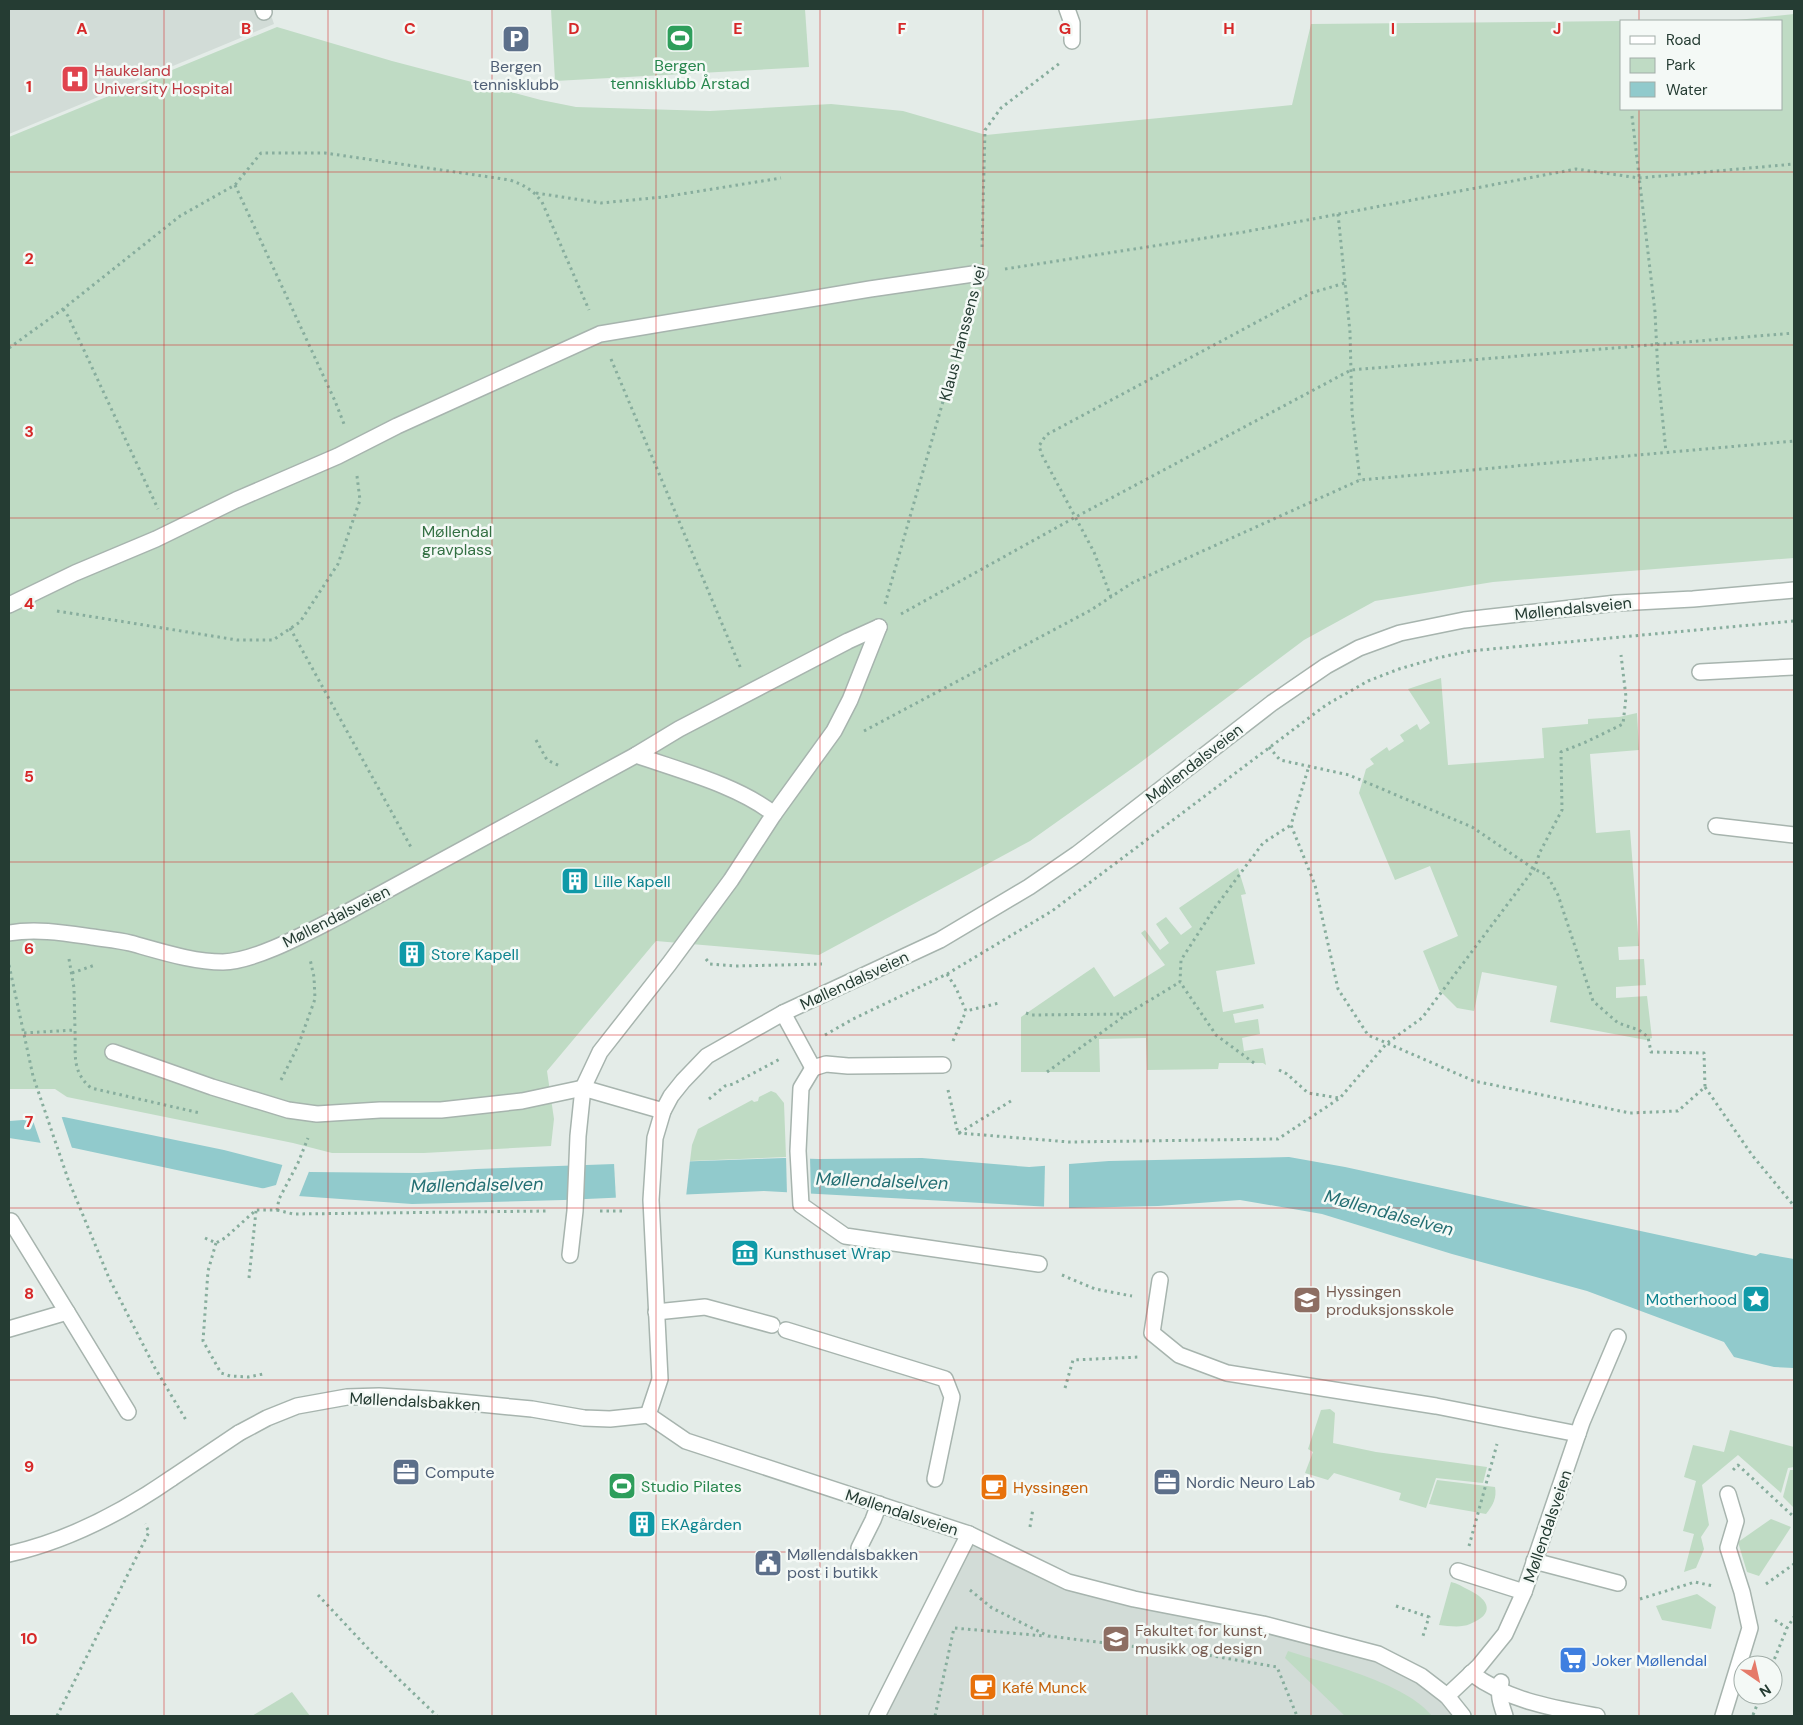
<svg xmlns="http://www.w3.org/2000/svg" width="1803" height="1725" font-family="'DM Sans',sans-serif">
  <rect width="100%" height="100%" fill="#e4ece8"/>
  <g fill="#d2dcd7">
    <polygon points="9,9 269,9 274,24 9,134"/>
    <polygon points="969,1534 1068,1582 1378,1654 1463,1716 868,1716"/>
  </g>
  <g fill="#bfdbc4">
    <polygon points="551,9 805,9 809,67 555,81"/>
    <polygon points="1794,14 1794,558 1493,582 1375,601 1304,640 1137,765 1030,841 819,955 656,941 547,1071 554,1119 551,1146 424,1153 332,1153 293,1143 67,1097 55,1089 9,1089 9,137 277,27 392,61 541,100 576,107 710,111 831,104 903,111 986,135 1292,105 1311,24 1622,21 1622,109 1782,109 1782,21 1647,21 1728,21"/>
    <polygon points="1441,678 1448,765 1544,758 1542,728 1588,724 1588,719 1619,717 1637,713 1639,750 1590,754 1596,833 1630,830 1639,946 1618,947 1619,960 1644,959 1646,985 1616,987 1616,998 1647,996 1652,1038 1646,1040 1550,1022 1557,986 1482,972 1474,1011 1457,1008 1439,990 1423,951 1458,936 1430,866 1395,880 1359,793 1366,769 1374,764 1370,759 1387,747 1389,751 1404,741 1400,735 1417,724 1420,730 1430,723 1408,689"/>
    <polygon points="1238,868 1246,894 1241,895 1255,964 1216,971 1223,1012 1263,1004 1264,1008 1233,1014 1235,1023 1258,1019 1260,1034 1242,1038 1244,1051 1263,1048 1266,1065 1263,1063 1219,1063 1218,1069 1147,1070 1146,1038 1099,1039 1100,1072 1021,1072 1021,1017 1094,967 1114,997 1165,965 1141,933 1145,930 1160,950 1169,943 1156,924 1166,917 1181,935 1192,927 1179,908"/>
    <polygon points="771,1091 776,1093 784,1103 786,1157 690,1161 692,1145 698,1129 752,1100 754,1102 758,1101 759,1097"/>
    <polygon points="1330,1409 1335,1413 1333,1443 1376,1452 1487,1467 1483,1483 1436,1478 1426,1508 1399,1500 1401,1493 1334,1473 1328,1480 1305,1473 1313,1452 1308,1449 1321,1410"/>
    <polygon points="1730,1430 1794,1447 1794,1467 1788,1468 1781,1493 1738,1455 1702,1485 1709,1525 1701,1537 1704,1549 1696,1568 1684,1572 1694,1534 1683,1531 1696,1481 1684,1477 1693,1445 1724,1452"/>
    <polygon points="1790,1470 1794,1470 1794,1508 1783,1497"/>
    <path d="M 1437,1480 L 1495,1487 C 1497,1498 1493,1505 1486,1514 L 1429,1504 Z"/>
    <polygon points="1771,1519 1791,1527 1759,1576 1747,1572 1738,1542"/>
    <path d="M 1451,1582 C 1457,1583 1463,1587 1469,1590 C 1490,1600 1495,1614 1470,1624 C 1461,1628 1449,1626 1439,1625 Z"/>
    <polygon points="1697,1594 1716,1607 1711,1629 1662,1620 1656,1606"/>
    <path d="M 1288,1651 C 1327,1664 1406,1683 1432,1716 L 1345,1716 L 1285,1658 Z"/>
    <polygon points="292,1692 310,1716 252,1716"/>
  </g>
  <polygon fill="#91cacc" points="64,1117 224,1150 310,1172 418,1173 476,1169 784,1158 819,1159 922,1158 1029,1167 1109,1161 1289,1157 1345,1167 1756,1256 1760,1253 1794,1259 1794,1368 1774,1367 1734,1357 1724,1342 1587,1291 1452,1254 1322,1214 1240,1200 1158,1206 1070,1208 764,1191 564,1200 412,1204 298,1196 74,1148 9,1138 9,1121"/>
  <g fill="#e4ece8">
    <polygon points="61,1115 73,1151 41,1144 32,1118"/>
    <polygon points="786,1155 810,1157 811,1196 787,1195"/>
    <polygon points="671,1160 690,1161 686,1197 616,1200 614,1163"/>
    <polygon points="1069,1161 1069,1210 1044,1209 1045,1163"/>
    <polygon points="283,1163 310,1169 298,1199 260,1191 261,1189 276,1185"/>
  </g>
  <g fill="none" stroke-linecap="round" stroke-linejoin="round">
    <defs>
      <g id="minor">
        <polyline points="263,9 264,12"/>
        <polyline points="1067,9 1072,23 1072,41"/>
        <polyline points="9,605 75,573 156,539 236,500 338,456 397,426 600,334 870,289 980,273"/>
        <polyline points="1700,672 1794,667"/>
        <path d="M 636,755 C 681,771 737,785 774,814"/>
        <polyline points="1716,826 1794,835"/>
        <path d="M 9,933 C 36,928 65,933 92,937 C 105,939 118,940 130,943 C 160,951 192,962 223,962 C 257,961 310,931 340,916 L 636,755 L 679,729 L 848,641 L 879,627"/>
        <polyline points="783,1013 813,1068 826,1064 848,1066 943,1065"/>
        <polyline points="113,1052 212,1087 288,1110 317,1114 380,1110 441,1110 522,1101 583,1088 663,1111"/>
        <polyline points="813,1068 801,1088 798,1151 801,1205 845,1236 1039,1264"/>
        <polyline points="570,1255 575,1211 578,1136 583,1088 600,1052 669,964 731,880 774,814 834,731 850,700 879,627"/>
        <polyline points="1160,1280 1152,1333 1179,1355 1227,1373 1436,1406 1578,1434"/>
        <polyline points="67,1312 128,1412"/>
        <polyline points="656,1312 705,1307 772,1325"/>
        <polyline points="9,1329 67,1312 11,1221"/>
        <polyline points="786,1330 945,1379 952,1397 935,1479"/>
        <polyline points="648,1415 660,1379 651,1200 655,1138 663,1111 671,1096 683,1081 707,1056 783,1013 940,940 1029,887 1077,854 1272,703 1326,666 1359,648 1400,633 1464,620 1617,603 1693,599 1794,590"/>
        <polyline points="648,1415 686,1441 969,1534 1068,1582 1134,1599 1263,1624 1378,1654 1421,1676 1447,1696 1463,1716"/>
        <polyline points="239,1433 267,1418 297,1406 347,1397 379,1396 429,1399 532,1409 584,1418 610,1419 648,1415"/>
        <polyline points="859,1548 873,1520 879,1504"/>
        <path d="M 9,1554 C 67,1541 123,1512 172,1478"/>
        <polyline points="1534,1561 1618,1583"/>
        <polyline points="1458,1571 1524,1592"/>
        <path d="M 1471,1673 C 1508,1701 1553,1708 1597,1716"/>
        <path d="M 1501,1682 C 1498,1696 1500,1701 1505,1716"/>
        <polyline points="1447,1696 1479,1666 1505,1634 1524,1592 1582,1422 1618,1337"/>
        <polyline points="877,1716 969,1534"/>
        <polyline points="1723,1716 1750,1628 1742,1592 1728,1548 1736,1521 1728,1494"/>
      </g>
    </defs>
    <use href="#minor" stroke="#a7b4ae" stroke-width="18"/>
    <g stroke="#87ad9d" stroke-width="3" stroke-dasharray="2.5 4" stroke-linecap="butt">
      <polyline points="1632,116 1655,312 1658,374 1666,452"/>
      <polyline points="235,185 335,401 344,424"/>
      <polyline points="536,193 601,203 663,197 781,178"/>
      <polyline points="1338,214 1350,332 1352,412 1360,480"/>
      <polyline points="982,247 985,130 1001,108 1060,63"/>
      <polyline points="1005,269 1244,232 1576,169 1639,178 1794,164"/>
      <polyline points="63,309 68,316 158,509"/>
      <path d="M 9,348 L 63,309 L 180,216 L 235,185 L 261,153 L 325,153 L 510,180 C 524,185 533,190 542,202 L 589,310"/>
      <polyline points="611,359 741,669"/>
      <polyline points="1111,597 1094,552 1042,455 1039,446 1046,435 1311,293 1345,283"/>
      <polyline points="885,604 972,300"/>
      <polyline points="57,611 237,640 273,640 300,622 338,564 360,500 357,476"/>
      <polyline points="901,614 1072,519 1351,370 1794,333"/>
      <polyline points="290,628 412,849"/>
      <polyline points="864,731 1091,610 1132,583 1360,480 1794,441"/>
      <polyline points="536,740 547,760 560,766"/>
      <polyline points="1269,747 1280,760 1349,775 1472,827 1534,869 1547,875 1558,895 1593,1001 1618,1023 1639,1030 1648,1037 1651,1052 1704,1053 1705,1087 1678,1111 1630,1113 1474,1081 1368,1035 1338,989 1315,885 1291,825 1309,766"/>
      <polyline points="69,959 74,988 75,1030"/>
      <polyline points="706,959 710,964 736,966 822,964"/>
      <polyline points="9,965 33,1076 68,1179 109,1278 155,1368 186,1420"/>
      <polyline points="72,973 95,965"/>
      <polyline points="947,974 956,988 966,1011 999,1003"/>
      <polyline points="1026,1013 1031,1015 1127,1014 1180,982"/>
      <path d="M 24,1033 L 75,1030 C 76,1054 71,1071 91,1088 L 200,1113"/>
      <polyline points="825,1035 853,1019 947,974 1052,911 1326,705 1368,681 1399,669 1437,658 1470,651 1794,621"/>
      <polyline points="953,1041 966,1011"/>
      <polyline points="1254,1063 1216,1035 1180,982 1181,960 1214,909 1263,843 1291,825"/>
      <polyline points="1279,1070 1287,1074 1308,1093 1339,1098"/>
      <polyline points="1047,1072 1127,1014"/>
      <polyline points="281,1080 298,1046 315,999 314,977 310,959"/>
      <polyline points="1705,1087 1752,1155 1794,1206"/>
      <polyline points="948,1090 958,1133"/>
      <polyline points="709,1099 725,1086 733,1084 780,1059"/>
      <polyline points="958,1133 1069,1142 1278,1139 1340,1098 1387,1043 1422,1018 1534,869 1540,852 1562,810 1561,752 1586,742 1623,724 1626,697 1621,655"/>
      <polyline points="959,1133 1011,1101"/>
      <polyline points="277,1210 293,1214 548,1211"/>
      <polyline points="600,1211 624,1211"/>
      <polyline points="205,1238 216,1243 225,1238 256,1210 277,1210 279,1199 298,1163 308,1138"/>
      <polyline points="216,1243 208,1271 203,1341 221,1373 230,1376 248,1377 263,1374"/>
      <polyline points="1062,1275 1095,1289 1132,1296"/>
      <polyline points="249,1278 256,1211"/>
      <polyline points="1065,1388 1073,1360 1140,1357"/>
      <polyline points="1733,1470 1738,1465 1794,1517"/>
      <polyline points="1030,1527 1033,1508"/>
      <polyline points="1469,1546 1497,1444"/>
      <polyline points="1766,1584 1794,1564"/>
      <polyline points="970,1590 992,1608 1048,1636 1213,1656 1277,1667 1297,1716"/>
      <polyline points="318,1595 377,1658 437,1716"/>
      <polyline points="1640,1599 1695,1582 1713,1586"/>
      <polyline points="1396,1606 1429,1617 1422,1639"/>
      <polyline points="1775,1620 1787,1628"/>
      <polyline points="1772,1665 1787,1628 1794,1617"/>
      <polyline points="1753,1715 1761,1695"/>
      <polyline points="57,1716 149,1532 145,1524"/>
      <polyline points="935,1716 954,1628 1045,1636"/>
    </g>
    <use href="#minor" stroke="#fff" stroke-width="15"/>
    <defs>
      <polyline id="minor-bridge" points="172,1478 239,1433"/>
    </defs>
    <use href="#minor-bridge" stroke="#a7b4ae" stroke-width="18" stroke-linecap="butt"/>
    <use href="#minor-bridge" stroke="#fff" stroke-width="15"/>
  </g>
  <path fill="none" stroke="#d62828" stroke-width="1" stroke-opacity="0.55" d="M 164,9 L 164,1716M 328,9 L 328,1716M 492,9 L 492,1716M 656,9 L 656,1716M 820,9 L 820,1716M 983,9 L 983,1716M 1147,9 L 1147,1716M 1311,9 L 1311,1716M 1475,9 L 1475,1716M 1639,9 L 1639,21M 1639,109 L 1639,1716M 9,172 L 1794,172M 9,345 L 1794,345M 9,518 L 1794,518M 9,690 L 1794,690M 9,862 L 1794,862M 9,1035 L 1794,1035M 9,1208 L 1794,1208M 9,1380 L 1794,1380M 9,1552 L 1794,1552"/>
  <defs>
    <symbol id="stadium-square" viewBox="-11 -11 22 22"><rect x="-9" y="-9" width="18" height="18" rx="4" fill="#2e9e5b" stroke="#f4f9f6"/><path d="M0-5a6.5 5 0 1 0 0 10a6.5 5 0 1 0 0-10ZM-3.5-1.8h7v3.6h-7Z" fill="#fff"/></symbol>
    <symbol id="parking-square" viewBox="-11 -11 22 22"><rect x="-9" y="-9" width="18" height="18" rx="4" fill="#5c6f8a" stroke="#f4f9f6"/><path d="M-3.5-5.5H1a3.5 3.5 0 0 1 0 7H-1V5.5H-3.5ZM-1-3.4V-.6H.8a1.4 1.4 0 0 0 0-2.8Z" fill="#fff"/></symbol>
    <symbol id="hospital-square" viewBox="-11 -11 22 22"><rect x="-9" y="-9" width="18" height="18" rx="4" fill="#e0444e" stroke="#f4f9f6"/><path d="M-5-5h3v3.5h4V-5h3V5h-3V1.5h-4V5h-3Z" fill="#fff"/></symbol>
    <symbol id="building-square" viewBox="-11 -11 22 22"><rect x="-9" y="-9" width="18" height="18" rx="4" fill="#0f9aa8" stroke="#f4f9f6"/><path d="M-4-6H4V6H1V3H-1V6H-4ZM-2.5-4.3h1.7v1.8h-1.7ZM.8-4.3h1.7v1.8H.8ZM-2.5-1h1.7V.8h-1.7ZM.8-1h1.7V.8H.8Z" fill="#fff"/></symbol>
    <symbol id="museum-square" viewBox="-11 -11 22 22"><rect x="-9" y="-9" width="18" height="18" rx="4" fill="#0f9aa8" stroke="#f4f9f6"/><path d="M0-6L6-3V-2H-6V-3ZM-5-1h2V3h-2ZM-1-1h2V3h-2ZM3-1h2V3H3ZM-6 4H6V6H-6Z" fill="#fff"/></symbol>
    <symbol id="sight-square" viewBox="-11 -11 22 22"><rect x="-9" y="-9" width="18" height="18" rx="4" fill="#0f9aa8" stroke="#f4f9f6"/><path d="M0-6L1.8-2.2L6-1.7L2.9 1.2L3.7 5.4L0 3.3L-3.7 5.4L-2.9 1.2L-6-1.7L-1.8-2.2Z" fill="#fff"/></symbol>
    <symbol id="school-square" viewBox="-11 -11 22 22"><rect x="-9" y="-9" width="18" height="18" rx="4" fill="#8d6e63" stroke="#f4f9f6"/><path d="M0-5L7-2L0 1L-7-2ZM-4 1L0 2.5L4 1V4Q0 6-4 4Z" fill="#fff"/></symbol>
    <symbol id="office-square" viewBox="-11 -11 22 22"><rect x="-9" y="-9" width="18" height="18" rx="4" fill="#5c6f8a" stroke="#f4f9f6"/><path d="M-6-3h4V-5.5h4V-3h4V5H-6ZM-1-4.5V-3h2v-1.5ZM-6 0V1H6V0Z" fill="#fff"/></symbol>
    <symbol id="cafe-square" viewBox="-11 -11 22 22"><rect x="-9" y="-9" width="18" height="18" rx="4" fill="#e8710a" stroke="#f4f9f6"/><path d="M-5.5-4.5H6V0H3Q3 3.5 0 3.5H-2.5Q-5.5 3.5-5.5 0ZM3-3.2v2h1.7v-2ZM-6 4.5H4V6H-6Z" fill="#fff"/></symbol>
    <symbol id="civic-square" viewBox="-11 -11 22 22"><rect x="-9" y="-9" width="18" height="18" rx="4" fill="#5c6f8a" stroke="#f4f9f6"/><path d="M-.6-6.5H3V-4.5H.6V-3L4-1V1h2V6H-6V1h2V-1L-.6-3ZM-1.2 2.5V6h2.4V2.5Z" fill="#fff"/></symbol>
    <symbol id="university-square" viewBox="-11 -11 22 22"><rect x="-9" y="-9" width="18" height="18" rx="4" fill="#8d6e63" stroke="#f4f9f6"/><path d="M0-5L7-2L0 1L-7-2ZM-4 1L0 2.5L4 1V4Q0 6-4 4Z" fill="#fff"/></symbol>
    <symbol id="supermarket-square" viewBox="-11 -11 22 22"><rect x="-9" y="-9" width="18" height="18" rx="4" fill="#3f7fe0" stroke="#f4f9f6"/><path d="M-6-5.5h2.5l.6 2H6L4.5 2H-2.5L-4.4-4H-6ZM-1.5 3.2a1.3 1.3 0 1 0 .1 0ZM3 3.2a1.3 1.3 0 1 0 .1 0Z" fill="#fff"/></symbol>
  </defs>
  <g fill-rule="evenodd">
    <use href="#stadium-square" x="664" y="22" width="32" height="32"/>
    <use href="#parking-square" x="500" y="23" width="32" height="32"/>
    <use href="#hospital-square" x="59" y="63" width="32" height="32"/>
    <use href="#building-square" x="559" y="865" width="32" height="32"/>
    <use href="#building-square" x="396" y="938" width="32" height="32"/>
    <use href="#museum-square" x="729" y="1237" width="32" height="32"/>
    <use href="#sight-square" x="1740" y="1283" width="32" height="32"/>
    <use href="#school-square" x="1291" y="1284" width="32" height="32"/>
    <use href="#office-square" x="390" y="1456" width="32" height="32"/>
    <use href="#office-square" x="1151" y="1466" width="32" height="32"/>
    <use href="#stadium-square" x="606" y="1470" width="32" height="32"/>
    <use href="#cafe-square" x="978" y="1471" width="32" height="32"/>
    <use href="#building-square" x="626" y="1508" width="32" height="32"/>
    <use href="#civic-square" x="752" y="1547" width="32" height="32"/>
    <use href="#university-square" x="1100" y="1623" width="32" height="32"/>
    <use href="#supermarket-square" x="1557" y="1644" width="32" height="32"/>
    <use href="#cafe-square" x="967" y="1671" width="32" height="32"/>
  </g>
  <g text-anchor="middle" stroke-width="5" stroke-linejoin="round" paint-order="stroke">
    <g font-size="16" fill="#27864d" stroke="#f4f9f6">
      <text x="680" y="71">Bergen<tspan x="680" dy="18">tennisklubb Årstad</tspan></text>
      <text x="641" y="1492" text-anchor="start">Studio Pilates</text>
    </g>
    <g font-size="16" fill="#4e5e75" stroke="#f4f9f6" text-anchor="start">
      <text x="516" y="72" text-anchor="middle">Bergen<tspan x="516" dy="18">tennisklubb</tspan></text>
      <text x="425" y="1478">Compute</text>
      <text x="1186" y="1488">Nordic Neuro Lab</text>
      <text x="787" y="1560">Møllendalsbakken<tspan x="787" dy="18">post i butikk</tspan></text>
    </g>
    <g font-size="16" fill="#be3a42" stroke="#f4f9f6" text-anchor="start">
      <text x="94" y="76">Haukeland<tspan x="94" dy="18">University Hospital</tspan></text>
    </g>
    <g font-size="16" fill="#253c33" stroke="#f4f9f6">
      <text transform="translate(962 333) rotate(-75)" y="6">Klaus Hanssens vei</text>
      <text transform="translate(1573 608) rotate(-6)" y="6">Møllendalsveien</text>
      <text transform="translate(1194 763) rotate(-38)" y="6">Møllendalsveien</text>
      <text transform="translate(336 916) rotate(-27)" y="6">Møllendalsveien</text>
      <text transform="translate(854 980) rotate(-25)" y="6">Møllendalsveien</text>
      <text transform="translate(415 1401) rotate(3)" y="6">Møllendalsbakken</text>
      <text transform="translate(902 1512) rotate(18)" y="6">Møllendalsveien</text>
      <text transform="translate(1547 1526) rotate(-71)" y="6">Møllendalsveien</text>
    </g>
    <g font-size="16" fill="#337043" stroke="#f4f9f6">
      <text x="457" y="537">Møllendal<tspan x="457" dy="18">gravplass</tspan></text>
    </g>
    <g font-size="16" fill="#0d838f" stroke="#f4f9f6" text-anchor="start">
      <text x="594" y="887">Lille Kapell</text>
      <text x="431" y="960">Store Kapell</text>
      <text x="764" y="1259">Kunsthuset Wrap</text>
      <text x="1737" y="1305" text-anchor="end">Motherhood</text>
      <text x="661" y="1530">EKAgården</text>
    </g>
    <g font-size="16" fill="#785e54" stroke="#f4f9f6" text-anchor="start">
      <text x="1326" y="1297">Hyssingen<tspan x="1326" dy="18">produksjonsskole</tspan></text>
      <text x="1135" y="1636">Fakultet for kunst,<tspan x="1135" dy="18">musikk og design</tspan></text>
    </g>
    <g font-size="16" fill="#c56008" stroke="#f4f9f6" text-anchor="start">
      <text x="1013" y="1493">Hyssingen</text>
      <text x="1002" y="1693">Kafé Munck</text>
    </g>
    <g font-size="16" fill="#366cbe" stroke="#f4f9f6" text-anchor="start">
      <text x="1592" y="1666">Joker Møllendal</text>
    </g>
    <g font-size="18" font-style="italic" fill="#246f73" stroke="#f4f9f6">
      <text transform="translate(882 1181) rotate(2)" y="6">Møllendalselven</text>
      <text transform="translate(477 1185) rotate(-1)" y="6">Møllendalselven</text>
      <text transform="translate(1389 1213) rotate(15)" y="6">Møllendalselven</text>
    </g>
  </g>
  <g font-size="16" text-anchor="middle" font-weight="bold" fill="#d62828" stroke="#f4f9f6" stroke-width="5" stroke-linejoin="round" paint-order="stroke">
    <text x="82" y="34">A</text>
    <text x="246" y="34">B</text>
    <text x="410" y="34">C</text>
    <text x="574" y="34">D</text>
    <text x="738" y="34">E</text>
    <text x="902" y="34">F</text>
    <text x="1065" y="34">G</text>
    <text x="1229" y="34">H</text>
    <text x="1393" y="34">I</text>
    <text x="1557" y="34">J</text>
    <text x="29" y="92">1</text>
    <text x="29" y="264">2</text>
    <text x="29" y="437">3</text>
    <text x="29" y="609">4</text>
    <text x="29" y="782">5</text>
    <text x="29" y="954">6</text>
    <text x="29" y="1127">7</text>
    <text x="29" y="1299">8</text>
    <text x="29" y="1472">9</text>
    <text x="29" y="1644">10</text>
  </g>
  <rect width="1803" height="1725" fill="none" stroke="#253c33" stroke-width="20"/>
  <rect x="1620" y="20" width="162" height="90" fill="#f4f9f6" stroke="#a1ada8"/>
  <rect x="1630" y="36" width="25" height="8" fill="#ffffff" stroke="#a1ada8"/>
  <text x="1666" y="45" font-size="15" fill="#253c33">Road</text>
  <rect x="1630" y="58" width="25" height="15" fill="#bfdbc4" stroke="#a1ada8"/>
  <text x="1666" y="70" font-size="15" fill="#253c33">Park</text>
  <rect x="1630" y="82" width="25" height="15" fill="#91cacc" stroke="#a1ada8"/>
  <text x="1666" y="95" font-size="15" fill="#253c33">Water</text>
  <g transform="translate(1758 1680) rotate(146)"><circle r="24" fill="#f4f9f6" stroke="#a1ada8"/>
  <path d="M0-4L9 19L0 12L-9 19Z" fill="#e57a69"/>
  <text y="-8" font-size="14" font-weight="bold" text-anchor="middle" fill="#253c33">N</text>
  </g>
</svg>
